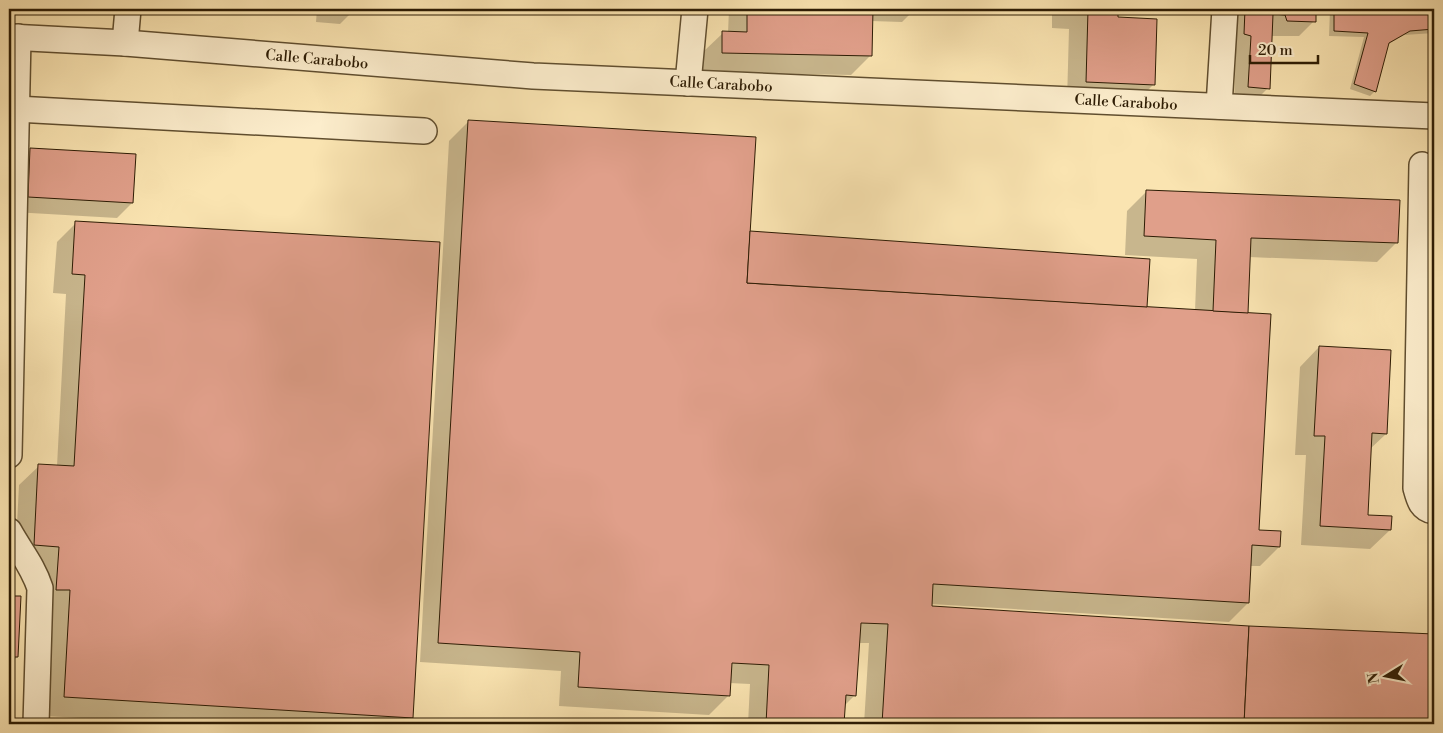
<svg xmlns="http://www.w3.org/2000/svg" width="1443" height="733" font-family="'Libre Bodoni',serif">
  <rect width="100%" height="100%" fill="#fae4b1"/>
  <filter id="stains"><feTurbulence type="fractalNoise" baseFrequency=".004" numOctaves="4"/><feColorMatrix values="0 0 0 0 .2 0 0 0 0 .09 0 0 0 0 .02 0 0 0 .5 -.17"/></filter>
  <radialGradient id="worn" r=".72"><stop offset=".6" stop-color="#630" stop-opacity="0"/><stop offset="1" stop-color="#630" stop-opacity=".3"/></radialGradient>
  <g fill="#0003">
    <polygon points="317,9 355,9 340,24 316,22"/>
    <polygon points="729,9 915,9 902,22 871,21 871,55 851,75 703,72 703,52 723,33 728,33"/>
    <polygon points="1052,9 1117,9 1117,19 1154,84 1135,103 1067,101 1069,29 1052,28"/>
    <polygon points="1230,9 1315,9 1314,21 1299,36 1271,36 1268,88 1253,103 1234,102 1236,51 1230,49"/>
    <polygon points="1330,9 1434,9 1434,33 1404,35 1387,45 1375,91 1370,96 1350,89 1364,37 1329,36"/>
    <polygon points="469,121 749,233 1146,308 1195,311 1197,259 1125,255 1127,211 1146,192 1396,243 1377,262 1249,257 1246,314 1257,531 1279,547 1260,566 1250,566 1248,603 1229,622 931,604 930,607 1249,627 1434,635 1434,724 864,724 869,643 858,643 855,695 844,706 843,724 748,724 750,684 729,683 729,695 709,715 559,706 561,671 420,662 449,141"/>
    <polygon points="31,149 132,203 117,218 13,212 16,164"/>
    <polygon points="76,223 412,717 405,724 187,724 45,716 40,566 15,564 19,485 39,466 57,466 66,294 53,293 57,242"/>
    <polygon points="1319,347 1386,434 1370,449 1367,516 1390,530 1370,549 1301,545 1306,455 1295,455 1300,367"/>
    <polygon points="9,597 20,598 17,657 9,665"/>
  </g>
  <g fill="#e09f8a" stroke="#2d1c04">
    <polygon points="747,9 873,9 872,56 722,53 722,31 747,32"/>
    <polygon points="1071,9 1118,9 1118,17 1157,19 1155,85 1086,82 1088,10"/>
    <polygon points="1245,9 1316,9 1316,22 1287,21 1285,15 1273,14 1270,89 1248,87 1251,36 1244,34"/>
    <polygon points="1334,9 1434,9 1434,29 1410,31 1389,43 1376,92 1354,84 1368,33 1334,31"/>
    <polygon points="468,120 756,137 747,283 1271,314 1259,530 1281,531 1280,547 1252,545 1249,603 933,584 932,606 1249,626 1244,724 882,724 888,624 861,623 856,696 846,695 844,724 766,724 769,665 732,663 730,696 578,687 580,652 438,643"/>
    <polygon points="30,148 136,154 133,203 28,197"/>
    <polygon points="1146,190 1400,200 1398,243 1251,238 1248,313 1213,311 1216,240 1144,236"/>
    <polygon points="75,221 440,242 413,718 64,697 70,590 56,590 59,547 34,545 38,464 74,466 85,275 72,274"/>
    <polygon points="750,231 1150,259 1147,307 747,283"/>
    <polygon points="1319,346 1391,350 1387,434 1372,433 1368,515 1392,516 1391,530 1320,526 1325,436 1314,436"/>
    <polygon points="9,596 21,596 18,657 9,657"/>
    <polygon points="1249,626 1434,634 1434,724 1244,724"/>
  </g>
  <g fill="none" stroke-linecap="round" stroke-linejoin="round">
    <defs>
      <g id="minor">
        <polyline points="9,37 125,43 533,76 1434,116"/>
        <polyline points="125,43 128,9"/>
        <polyline points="688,83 695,9"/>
        <polyline points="1219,106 1225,9"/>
        <polyline points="16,109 424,131"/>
        <path d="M 1422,165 L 1416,488 C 1419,499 1421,509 1434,511"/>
        <polyline points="9,455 18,37"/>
        <path d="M 9,531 C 20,551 33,566 40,588 L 36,724"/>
      </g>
    </defs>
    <use href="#minor" stroke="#604e2f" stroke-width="28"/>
    <use href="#minor" stroke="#fcedcc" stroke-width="25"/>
  </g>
  <g text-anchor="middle" stroke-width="4" stroke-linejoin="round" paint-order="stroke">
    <g font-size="15" fill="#2d1c04" stroke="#fcedcc">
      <text transform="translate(317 59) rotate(5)" y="5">Calle Carabobo</text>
      <text transform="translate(721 84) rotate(3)" y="5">Calle Carabobo</text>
      <text transform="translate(1126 102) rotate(3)" y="5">Calle Carabobo</text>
    </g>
  </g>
  <rect width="1443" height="733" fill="none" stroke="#fae4b1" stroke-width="30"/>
  <rect x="10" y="10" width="1423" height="713" fill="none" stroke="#2d1c04" stroke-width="2.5"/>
  <rect x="15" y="15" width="1413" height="703" fill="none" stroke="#2d1c04"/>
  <g transform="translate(1386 676) rotate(260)" stroke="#fcedcc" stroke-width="4" paint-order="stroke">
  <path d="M0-4L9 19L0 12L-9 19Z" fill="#2d1c04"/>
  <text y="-8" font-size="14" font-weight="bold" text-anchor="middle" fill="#2d1c04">N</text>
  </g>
  <path d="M1250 55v8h68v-8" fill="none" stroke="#2d1c04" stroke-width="2.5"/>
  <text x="1258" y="55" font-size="15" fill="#2d1c04" stroke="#fcedcc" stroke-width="4" paint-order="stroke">20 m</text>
  <rect width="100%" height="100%" filter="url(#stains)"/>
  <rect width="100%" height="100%" fill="url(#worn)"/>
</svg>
